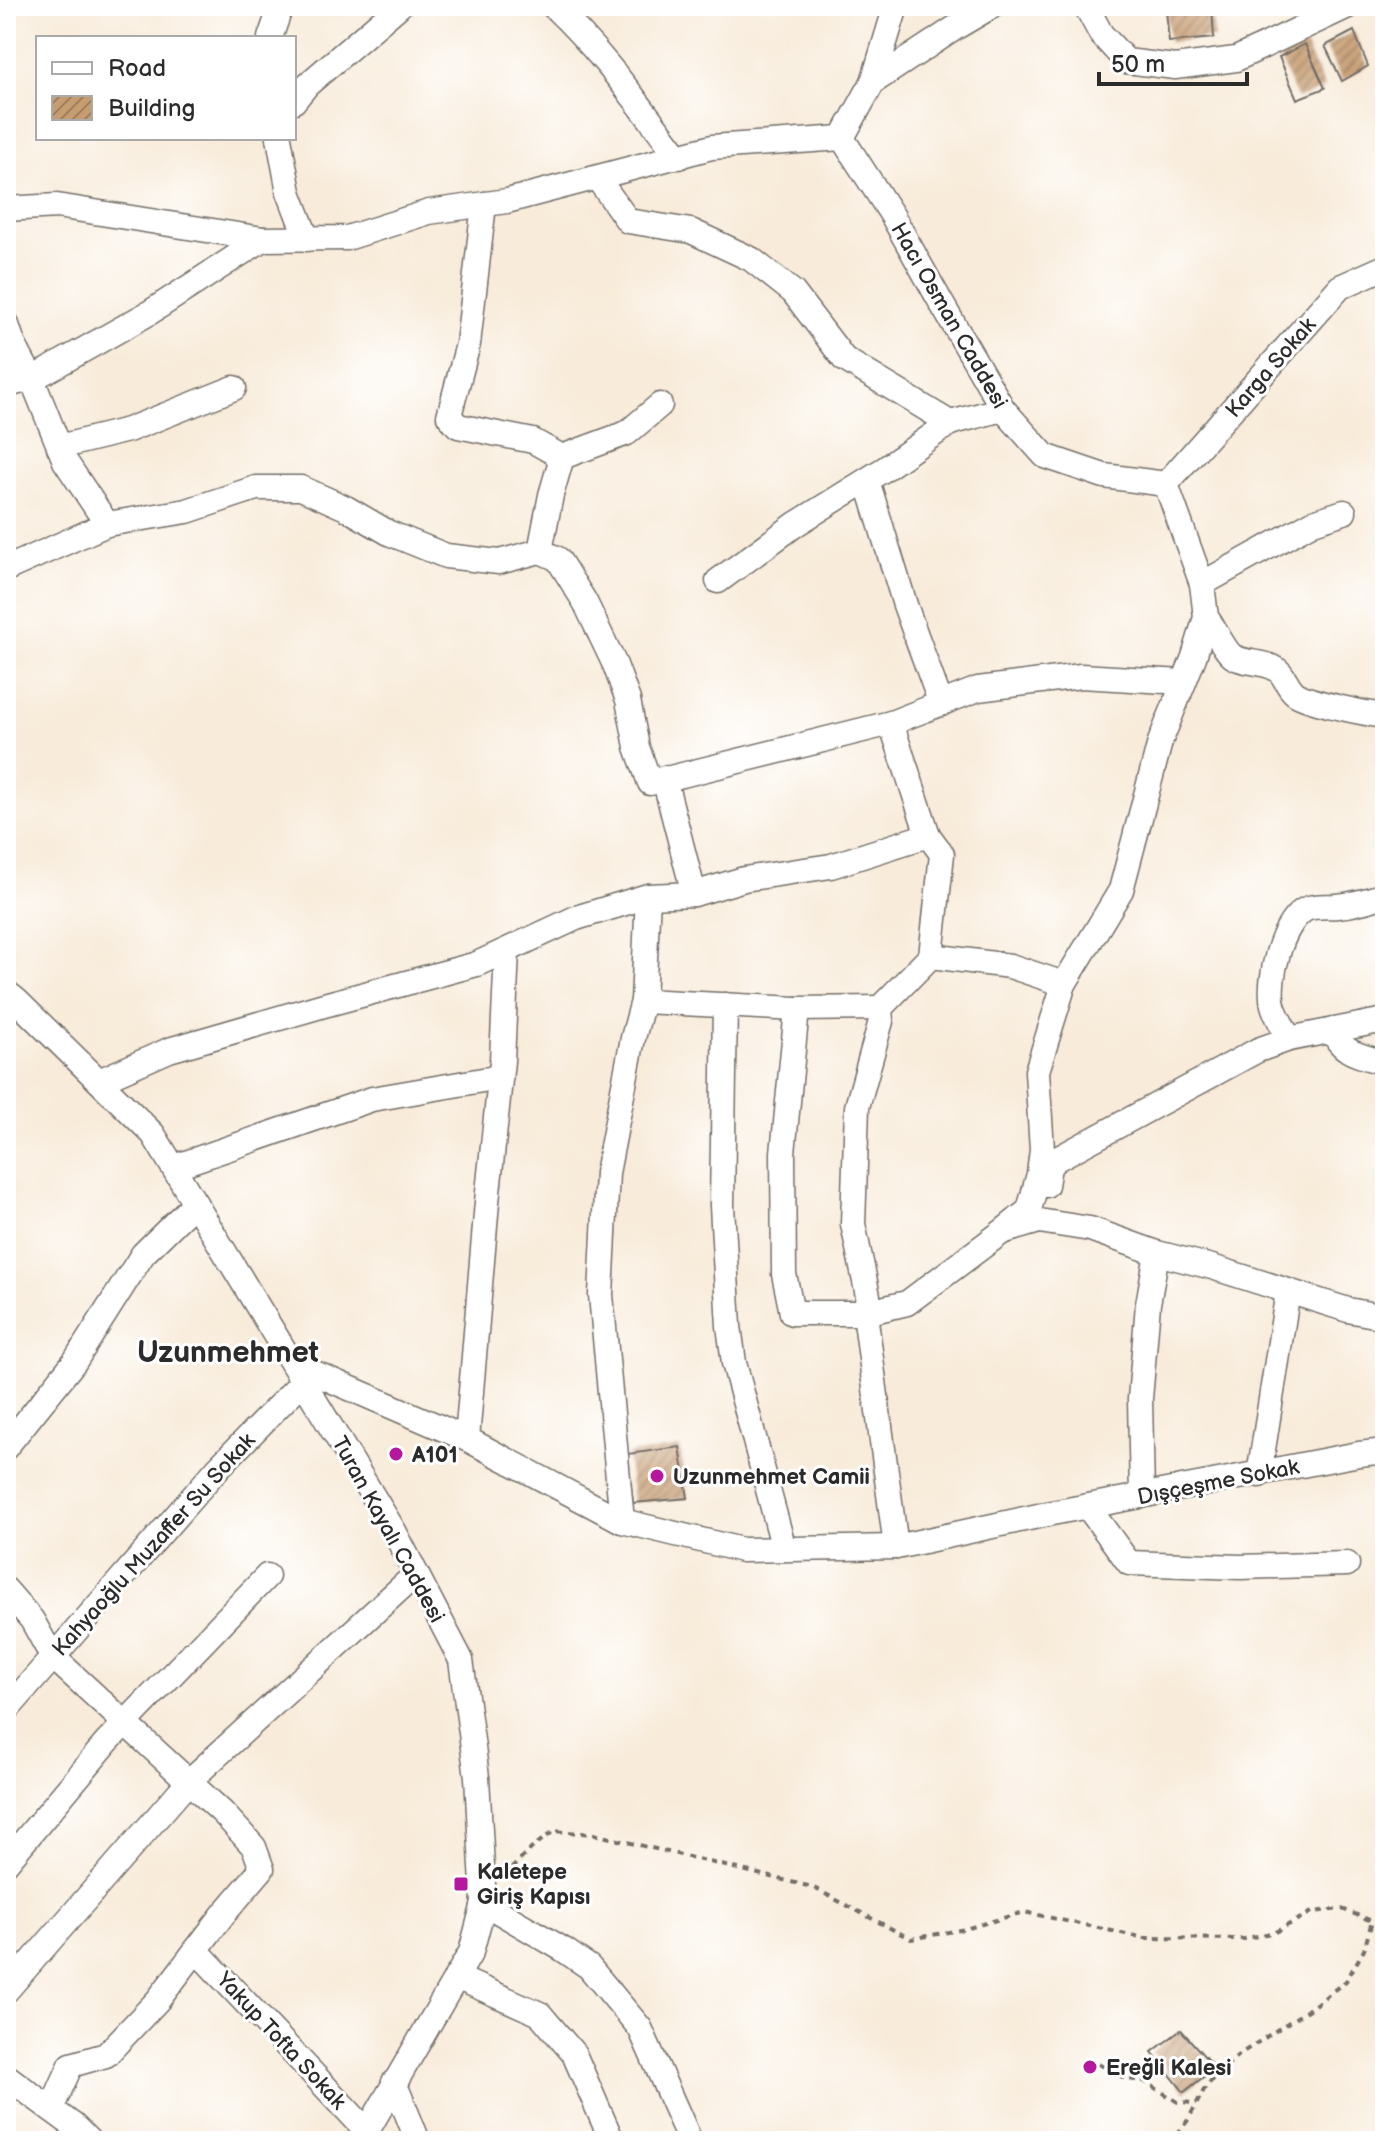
<svg xmlns="http://www.w3.org/2000/svg" width="1391" height="2147" font-family="'Balsamiq Sans',sans-serif">
  <defs>
    <pattern id="building-hatch" width="6" height="6" patternUnits="userSpaceOnUse" patternTransform="scale(2)"><rect width="6" height="6" fill="#c69c71"/><path d="M-1 1l2-2M0 6l6-6M5 7l2-2" fill="none" stroke="#a17f5d"/></pattern>
  </defs>
  <rect width="100%" height="100%" fill="#fff"/>
  <filter id="ink" filterUnits="userSpaceOnUse"><feTurbulence type="fractalNoise" baseFrequency=".0125" numOctaves="2"/><feDisplacementMap in="SourceGraphic" scale="16" xChannelSelector="R" yChannelSelector="G"/><feConvolveMatrix kernelMatrix="1 2 1 2 8 2 1 2 1" color-interpolation-filters="sRGB"/></filter>
  <filter id="wash" filterUnits="userSpaceOnUse"><feTurbulence type="fractalNoise" baseFrequency=".006" numOctaves="4" result="noise"/><feDisplacementMap in="SourceGraphic" scale="32" xChannelSelector="R" yChannelSelector="G"/><feGaussianBlur stdDeviation="1.8" result="paint"/><feColorMatrix in="noise" values="0 0 0 0 0 0 0 0 0 0 0 0 0 0 0 0 0 1.4 0 .05"/><feComposite in="paint" operator="in"/></filter>
  <g filter="url(#wash)">
    <rect width="100%" height="100%" fill="#f8ebd9"/>
    <g id="blocks">
      <g fill="url(#building-hatch)">
        <polygon points="1183,6 1212,6 1214,38 1169,42 1166,10"/>
        <polygon points="1354,31 1368,66 1342,81 1325,46"/>
        <polygon points="1305,44 1325,88 1297,99 1279,57"/>
        <polygon points="680,1447 688,1498 633,1503 627,1454"/>
        <polygon points="1181,2030 1215,2068 1184,2092 1152,2052"/>
      </g>
    </g>
  </g>
  <g filter="url(#ink)">
    <use href="#blocks" fill-opacity="0" stroke="#736e68" stroke-width="2"/>
    <g fill="none" stroke-linecap="round" stroke-linejoin="round">
      <defs>
        <g id="minor">
          <path d="M 553,6 C 601,51 639,105 679,157"/>
          <polyline points="896,6 873,82 958,26 992,6"/>
          <polyline points="1086,6 1101,34 1126,61 1175,67 1236,59 1348,6"/>
          <polyline points="270,38 281,6"/>
          <polyline points="294,101 307,85 399,6"/>
          <polyline points="279,138 289,192 307,239"/>
          <polyline points="842,138 892,215 943,306 1003,409 1045,456 1104,476 1166,484 1202,584 1206,617 1194,657 1160,742 1121,890 1064,984 1037,1071 1042,1150 1039,1174 1029,1210 1002,1232"/>
          <polyline points="842,138 873,82"/>
          <polyline points="598,179 628,221 691,231 751,259 793,292 844,359 950,423"/>
          <polyline points="484,204 468,344 449,416 458,426 533,441 562,457 627,433 660,405"/>
          <polyline points="6,209 57,206 263,239 347,238 429,212 507,201 712,147 842,138"/>
          <polyline points="263,239 149,313 32,379 65,461 107,524 187,511 256,488 301,488 346,508 389,533 446,556 499,562 540,551 558,559 585,602 615,665 628,700 637,747 650,783 891,723 978,689 1081,676 1183,682"/>
          <polyline points="6,322 13,343 32,379 6,385"/>
          <polyline points="59,447 128,430 234,388"/>
          <polyline points="867,480 905,605 941,704"/>
          <polyline points="1166,484 1340,287 1385,267"/>
          <polyline points="540,551 551,495 562,457"/>
          <polyline points="6,569 107,524"/>
          <polyline points="718,581 796,524 883,470 950,423 1003,409"/>
          <polyline points="1202,584 1313,522 1344,512"/>
          <path d="M 1206,617 C 1213,626 1226,653 1234,657 C 1247,664 1263,661 1276,669 C 1285,674 1286,686 1295,693 C 1306,702 1368,714 1385,716"/>
          <polyline points="664,778 694,894"/>
          <polyline points="928,835 942,854 931,956"/>
          <polyline points="6,992 16,1000 153,1134 394,1531 461,1660 477,1777 484,1903 471,1952 367,2131 359,2141"/>
          <polyline points="643,1001 797,1009 880,1008"/>
          <polyline points="725,1005 722,1206 729,1326 734,1363 784,1549"/>
          <polyline points="797,1009 783,1153 784,1274 792,1313 865,1313 907,1303 1002,1232 1039,1221 1090,1229 1157,1253 1212,1267 1348,1310 1385,1317"/>
          <path d="M 1333,1030 C 1340,1054 1363,1056 1385,1063"/>
          <path d="M 1289,1039 C 1284,1028 1276,1016 1273,1005 C 1267,980 1282,921 1306,909 C 1315,905 1327,907 1337,906 C 1353,905 1369,900 1385,895"/>
          <polyline points="99,1081 169,1050 324,1005 477,964 576,918 648,896 694,894 744,879 831,866 928,835 891,723"/>
          <polyline points="174,1167 372,1099 500,1077"/>
          <polyline points="1046,1185 1049,1167 1055,1160 1258,1050 1289,1039 1385,1020"/>
          <polyline points="294,1364 467,1439 622,1521 742,1550 896,1547 1052,1513 1359,1454 1385,1451"/>
          <polyline points="467,1439 487,1202 502,1061 507,951"/>
          <polyline points="6,1447 75,1361 143,1254 195,1203"/>
          <polyline points="1259,1475 1288,1291"/>
          <polyline points="1142,1496 1140,1399 1148,1304 1157,1253"/>
          <polyline points="1087,1506 1129,1563 1240,1567 1347,1564"/>
          <polyline points="622,1521 601,1295 607,1173 633,1038 643,1001 648,896"/>
          <polyline points="896,1547 865,1313 868,1296 853,1224 857,1107 881,1021 880,1008 931,956 1010,966 1064,984"/>
          <polyline points="6,1590 32,1620 52,1656 223,1813 254,1847 262,1869 222,1916 158,2000 106,2055 71,2065 51,2109"/>
          <polyline points="6,1711 217,1469 304,1380"/>
          <polyline points="6,1863 107,1742 267,1576"/>
          <polyline points="484,1903 564,1950 589,1967 640,2028 690,2141"/>
          <polyline points="196,1950 367,2131"/>
          <polyline points="456,1977 540,2014 574,2054 612,2141"/>
          <polyline points="6,1991 188,1782 416,1574"/>
          <polyline points="6,2076 74,2126 89,2141"/>
          <polyline points="394,2082 418,2141"/>
        </g>
      </defs>
      <use href="#minor" stroke="#736e68" stroke-width="27"/>
      <g stroke="#736e68" stroke-width="4" stroke-dasharray="6 6" stroke-linecap="butt">
        <polyline points="503,1877 534,1846 554,1831 594,1834 812,1887 911,1939 965,1929 1024,1912 1145,1938 1244,1939 1275,1932 1312,1912 1342,1909 1372,1921 1364,1950 1346,1981 1312,2007 1237,2056 1206,2086 1188,2120 1172,2141"/>
        <polyline points="1098,2064 1126,2079 1144,2081 1178,2102 1197,2103"/>
      </g>
      <use href="#minor" stroke="#fff" stroke-width="24"/>
    </g>
  </g>
  <g fill="#b5179e" stroke="#fff" stroke-width="3">
    <circle cx="396" cy="1454" r="8"/>
    <circle cx="657" cy="1476" r="8"/>
    <rect x="453" y="1876" width="16" height="16" rx="4"/>
    <circle cx="1090" cy="2067" r="8"/>
  </g>
  <g text-anchor="middle" stroke-width="6" stroke-linejoin="round" paint-order="stroke">
    <g font-size="22" fill="#2b2b2b" stroke="#fff">
      <text transform="translate(950 315) rotate(60)" y="8">Hacı Osman Caddesi</text>
      <text transform="translate(1270 367) rotate(-49)" y="8">Karga Sokak</text>
      <text transform="translate(1218 1481) rotate(-11)" y="8">Dışçeşme Sokak</text>
      <text transform="translate(389 1529) rotate(61)" y="8">Turan Kayalı Caddesi</text>
      <text transform="translate(153 1544) rotate(-48)" y="8">Kahyaoğlu Muzaffer Su Sokak</text>
      <text transform="translate(282 2040) rotate(47)" y="8">Yakup Tofta Sokak</text>
    </g>
    <g font-size="22" font-weight="bold" fill="#2b2b2b" stroke="#fff" text-anchor="start">
      <text x="412" y="1462">A101</text>
      <text x="673" y="1484">Uzunmehmet Camii</text>
      <text x="477" y="1879">Kaletepe<tspan x="477" dy="25">Giriş Kapısı</tspan></text>
      <text x="1106" y="2075">Ereğli Kalesi</text>
    </g>
    <g font-size="30" font-weight="bold" fill="#2b2b2b" stroke="#fff">
      <text x="228" y="1362">Uzunmehmet</text>
    </g>
  </g>
  <rect width="1391" height="2147" fill="none" stroke="#fff" stroke-width="32"/>
  <rect x="36" y="36" width="260" height="104" fill="#ffffff" stroke="#aaaaaa" stroke-width="2"/>
  <rect x="52" y="62" width="40" height="12" fill="#ffffff" stroke="#aaaaaa" stroke-width="2"/>
  <text x="108" y="76" font-size="24" fill="#2b2b2b">Road</text>
  <rect x="52" y="96" width="40" height="24" fill="url(#building-hatch)" stroke="#aaaaaa" stroke-width="2"/>
  <text x="108" y="116" font-size="24" fill="#2b2b2b">Building</text>
  <path d="M1099 72v12h148v-12" fill="none" stroke="#2b2b2b" stroke-width="4"/>
  <text x="1111" y="72" font-size="24" fill="#2b2b2b" stroke="#ffffff" stroke-width="6" paint-order="stroke">50 m</text>
</svg>
